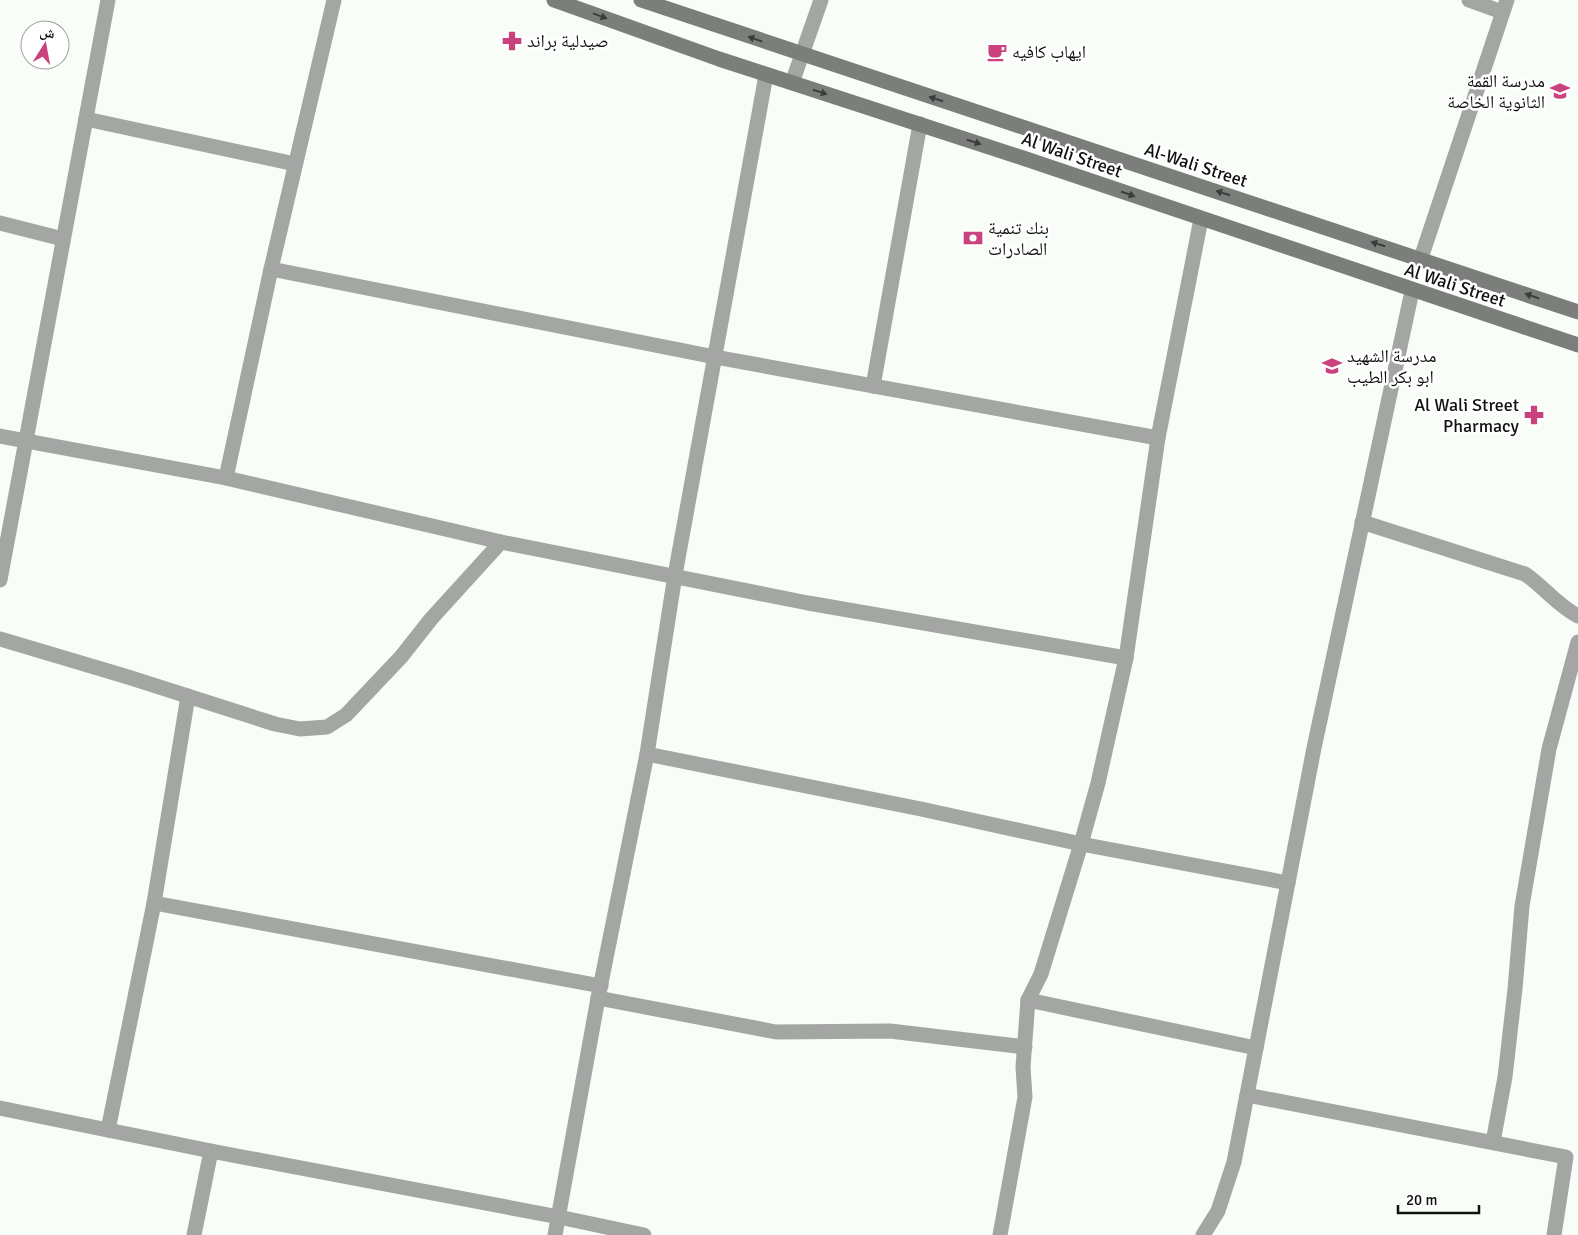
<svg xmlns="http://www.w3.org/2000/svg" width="1578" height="1235" font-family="Signika,'Noto Naskh Arabic',sans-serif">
  <rect width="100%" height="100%" fill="#f8fdf8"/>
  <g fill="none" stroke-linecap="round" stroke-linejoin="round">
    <g stroke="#a4a6a4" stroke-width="15">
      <polyline points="1469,0 1502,12"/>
      <polyline points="792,83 821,0"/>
      <polyline points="86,119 295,164"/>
      <polyline points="0,223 63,239"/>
      <polyline points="1421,258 1507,0"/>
      <polyline points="271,269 715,357 1158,438"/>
      <polyline points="873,386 920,124"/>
      <polyline points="0,436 226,478 501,542 808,603 1126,658"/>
      <polyline points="226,478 271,269 334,0"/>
      <path d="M 1362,522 L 1525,574 C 1544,587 1558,606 1578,616"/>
      <polyline points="0,580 108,0"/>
      <polyline points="0,639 128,677 275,724 300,729 327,727 346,715 401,657 431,619 501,542"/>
      <polyline points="647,754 921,809 1081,844 1288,883"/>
      <polyline points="154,903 601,986"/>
      <polyline points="598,998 776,1032 890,1031 1025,1047"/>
      <polyline points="1028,1000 1256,1048"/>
      <polyline points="1247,1095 1566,1157 1554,1235"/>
      <polyline points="0,1108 211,1151 559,1217 644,1235"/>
      <polyline points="108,1130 154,903 188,696"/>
      <polyline points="1493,1142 1505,1077 1515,989 1522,906 1549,749 1578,642"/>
      <polyline points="194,1235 211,1151"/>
      <polyline points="555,1235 598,998 647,754 675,575 766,75"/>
      <polyline points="1000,1235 1025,1097 1023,1067 1028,1000 1041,974 1081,844 1098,783 1126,658 1158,438 1201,219"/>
      <polyline points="1203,1235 1218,1211 1234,1162 1314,748 1412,291"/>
    </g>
    <g stroke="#7b7e7b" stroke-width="15">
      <polyline points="554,0 719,59 1020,157 1578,345"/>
      <path d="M 641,0 C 953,106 1266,206 1578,312"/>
    </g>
  </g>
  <defs><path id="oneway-solid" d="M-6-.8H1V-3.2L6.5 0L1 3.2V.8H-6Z" transform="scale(1.25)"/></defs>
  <g fill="#3b3d3b">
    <use href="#oneway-solid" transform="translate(600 16) rotate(20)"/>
    <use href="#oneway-solid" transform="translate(755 39) rotate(-161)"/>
    <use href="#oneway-solid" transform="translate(820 92) rotate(18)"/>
    <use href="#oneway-solid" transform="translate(936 99) rotate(-162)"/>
    <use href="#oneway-solid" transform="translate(974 142) rotate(18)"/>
    <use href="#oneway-solid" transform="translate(1223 193) rotate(-162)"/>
    <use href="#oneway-solid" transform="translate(1128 194) rotate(19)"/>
    <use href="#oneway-solid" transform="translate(1378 244) rotate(-162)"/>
    <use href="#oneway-solid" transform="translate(1532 296) rotate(-161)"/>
  </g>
  <defs>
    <symbol id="pharmacy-bare" viewBox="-9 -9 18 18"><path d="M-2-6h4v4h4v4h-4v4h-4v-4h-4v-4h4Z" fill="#c9417d" stroke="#fff" stroke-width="2.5" paint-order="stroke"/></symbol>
    <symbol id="cafe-bare" viewBox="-9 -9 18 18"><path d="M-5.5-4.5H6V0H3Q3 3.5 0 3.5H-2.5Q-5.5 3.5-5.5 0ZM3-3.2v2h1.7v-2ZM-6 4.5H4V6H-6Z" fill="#c9417d" stroke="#fff" stroke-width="2.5" paint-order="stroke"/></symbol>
    <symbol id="school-bare" viewBox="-9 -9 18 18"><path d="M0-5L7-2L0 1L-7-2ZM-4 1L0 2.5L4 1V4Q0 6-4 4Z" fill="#c9417d" stroke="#fff" stroke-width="2.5" paint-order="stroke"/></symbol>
    <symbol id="bank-bare" viewBox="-9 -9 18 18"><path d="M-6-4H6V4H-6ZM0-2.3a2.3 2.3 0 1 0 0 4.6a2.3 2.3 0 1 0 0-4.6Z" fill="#c9417d" stroke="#fff" stroke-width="2.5" paint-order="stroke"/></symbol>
  </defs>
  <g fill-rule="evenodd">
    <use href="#pharmacy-bare" x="498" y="27" width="28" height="28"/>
    <use href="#cafe-bare" x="983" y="38" width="28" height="28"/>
    <use href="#school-bare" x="1546" y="77" width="28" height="28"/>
    <use href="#bank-bare" x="959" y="224" width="28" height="28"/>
    <use href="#school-bare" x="1318" y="352" width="28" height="28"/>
    <use href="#pharmacy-bare" x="1520" y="401" width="28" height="28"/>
  </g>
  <g text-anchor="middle" stroke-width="5" stroke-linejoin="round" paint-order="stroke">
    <g font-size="18" fill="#101110" stroke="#fff" text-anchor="start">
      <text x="527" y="47">صيدلية براند</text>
      <text x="1012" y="58">ايهاب كافيه</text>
      <text x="1545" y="87" text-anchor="end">مدرسة القمة<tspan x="1545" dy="21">الثانوية الخاصة</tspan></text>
      <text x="988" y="234">بنك تنمية<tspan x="988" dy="21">الصادرات</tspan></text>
      <text x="1347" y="362">مدرسة الشهيد<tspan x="1347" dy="21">ابو بكر الطيب</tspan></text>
      <text x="1519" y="411" text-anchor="end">Al Wali Street<tspan x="1519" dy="21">Pharmacy</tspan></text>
    </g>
    <g font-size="18" fill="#101110" stroke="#fff">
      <text transform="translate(1072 155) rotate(19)" y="6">Al Wali Street</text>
      <text transform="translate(1196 165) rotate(18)" y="6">Al-Wali Street</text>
      <text transform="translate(1455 285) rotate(18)" y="6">Al Wali Street</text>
    </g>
  </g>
  <g transform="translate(45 45) rotate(11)"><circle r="24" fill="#ffffff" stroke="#9fa09f"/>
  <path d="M0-4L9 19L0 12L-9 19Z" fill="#c9417d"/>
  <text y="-8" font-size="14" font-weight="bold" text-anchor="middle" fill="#101110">ش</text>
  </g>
  <path d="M1398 1205v8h81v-8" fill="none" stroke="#101110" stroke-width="2.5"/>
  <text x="1406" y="1205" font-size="15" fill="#101110" stroke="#ffffff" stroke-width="4" paint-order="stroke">20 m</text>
</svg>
